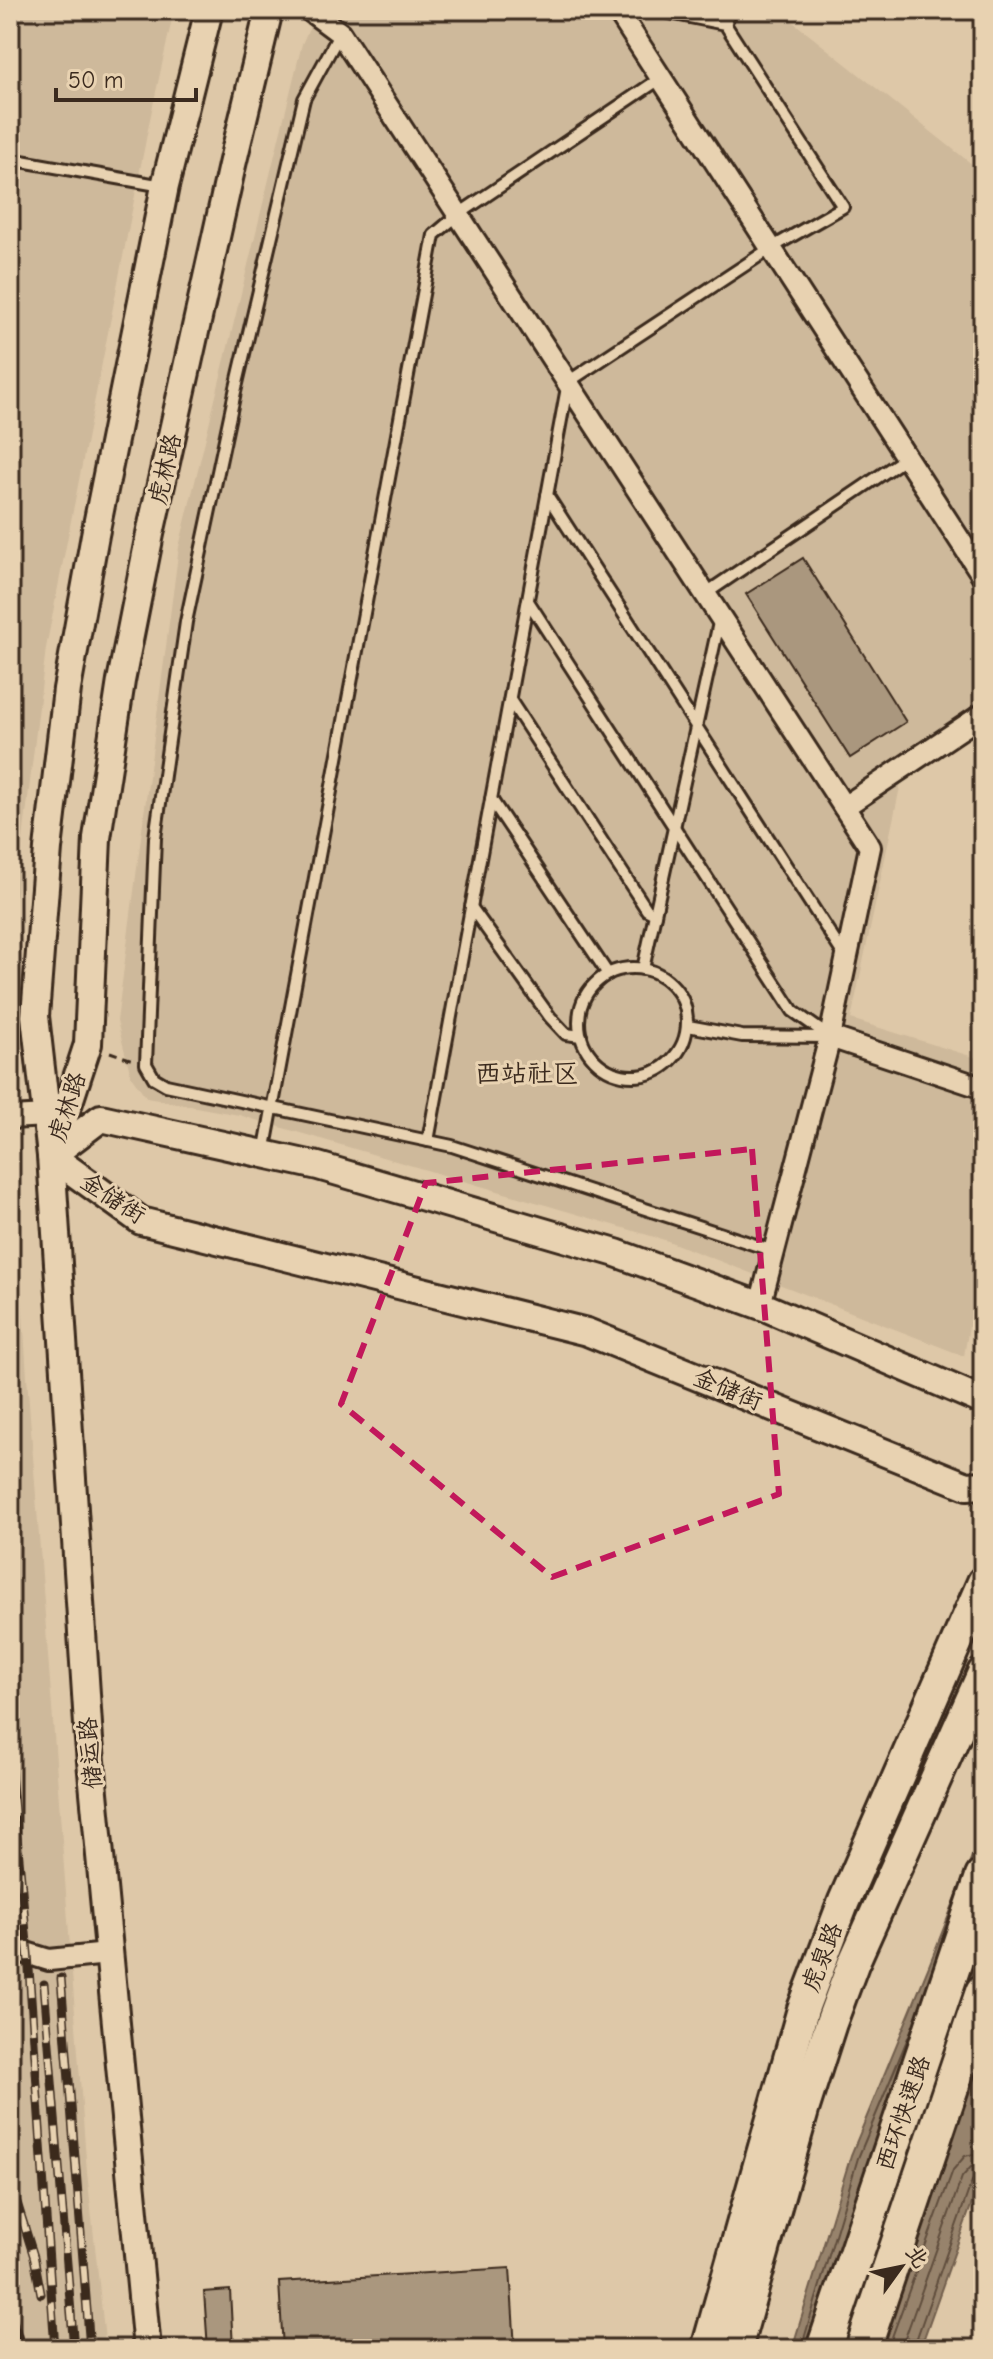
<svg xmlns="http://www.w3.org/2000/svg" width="993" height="2359" font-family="'Comic Neue','LXGW WenKai TC',sans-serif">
  <rect width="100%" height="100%" fill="#dec8a8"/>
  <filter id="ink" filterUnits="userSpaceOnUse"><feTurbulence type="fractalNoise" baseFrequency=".0125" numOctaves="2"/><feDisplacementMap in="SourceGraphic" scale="16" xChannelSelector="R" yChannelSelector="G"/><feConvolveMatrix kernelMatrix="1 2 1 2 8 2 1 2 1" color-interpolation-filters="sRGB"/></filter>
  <g filter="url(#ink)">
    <g fill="#ceb99b">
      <polygon points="10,10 174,10 150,119 46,648 10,948"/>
      <polygon points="317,10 778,10 983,173 983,718 903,773 851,1019 983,1060 983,1243 964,1356 668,1241 239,1115 147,1098 131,1076 117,1021 179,547 302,44"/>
      <polygon points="10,1108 27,1377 87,2172 106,2349 10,2349"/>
    </g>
    <polygon fill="#97836c" stroke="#725f4d" stroke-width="2" points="983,1828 983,2172 920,2349 792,2349 851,2155 929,1966"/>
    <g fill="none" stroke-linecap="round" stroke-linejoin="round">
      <g stroke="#604e3d" stroke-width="2">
        <polyline points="801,2349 858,2158 912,2028"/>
        <polyline points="891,2349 892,2337 953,2170 965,2156 983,2152"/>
        <polyline points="903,2349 904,2341 962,2177 971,2167 983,2164"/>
        <polyline points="913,2349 972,2181 976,2176 983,2175"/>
      </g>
    </g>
    <g fill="#aa977e" stroke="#3b2a1e" stroke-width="2">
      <polygon points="803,558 906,722 850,758 746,594"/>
      <polygon points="510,2268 515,2349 283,2349 279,2282"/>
      <polygon points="230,2290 233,2349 208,2349 204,2292"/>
    </g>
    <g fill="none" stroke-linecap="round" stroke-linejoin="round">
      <defs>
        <g id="service">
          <polyline points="725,24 731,10"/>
          <polyline points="340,33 304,99 235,392 186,622 155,838 146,1064 154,1078 166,1085 452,1146 774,1251"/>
          <polyline points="10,159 163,186"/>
          <polyline points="547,495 845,957"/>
          <polyline points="705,594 906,458"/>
          <polyline points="528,601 793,1011 830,1037"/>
          <polyline points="510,700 647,910 655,914"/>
          <polyline points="491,799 608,974"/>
          <polyline points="471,907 550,1017 566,1034 581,1036"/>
          <circle cx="633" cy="1022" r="54"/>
          <polyline points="643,969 720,618"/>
          <polyline points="688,1026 742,1036 828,1037"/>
          <polyline points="428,1141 568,382 771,248 843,207 725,24 654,10"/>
          <polyline points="264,1153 434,235 459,214 661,78"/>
        </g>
        <g id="minor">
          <polyline points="309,10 340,33 870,847 830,1037 760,1305"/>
          <polyline points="617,10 983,576"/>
          <polyline points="844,807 983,714"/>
          <polyline points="830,1037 983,1088"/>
          <polyline points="10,1118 47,1116"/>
          <polyline points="10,1948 49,1960 108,1954"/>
        </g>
        <g id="tertiary">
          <polyline points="55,1145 88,1044 97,838 121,681 150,534 232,165 269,10"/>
          <polyline points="983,1401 767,1308 616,1253 318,1166 101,1118 51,1156 141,1221 587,1332 967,1486 983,1485"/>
          <polyline points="147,2349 89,1740 51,1156 35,1016 48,849 67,689 95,535 165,186 209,10"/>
        </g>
        <g id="secondary">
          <polyline points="707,2349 803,2009 844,1901 983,1582"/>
          <polyline points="736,2349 804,2107 831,2023 853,1964 983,1673"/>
        </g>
        <g id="trunk">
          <polyline points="824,2349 983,1877"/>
          <polyline points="863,2349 983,1992"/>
        </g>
      </defs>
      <use href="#service" stroke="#3b2a1e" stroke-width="16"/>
      <use href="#minor" stroke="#3b2a1e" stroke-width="26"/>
      <use href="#tertiary" stroke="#3b2a1e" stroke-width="32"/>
      <use href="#secondary" stroke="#3b2a1e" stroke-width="36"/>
      <use href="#trunk" stroke="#3b2a1e" stroke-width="40"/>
      <polyline stroke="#3b2a1e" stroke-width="3" stroke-dasharray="8 6" stroke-linecap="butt" points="110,1052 133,1060"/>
      <use href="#service" stroke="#e8d2b1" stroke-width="10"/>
      <use href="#minor" stroke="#e8d2b1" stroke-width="20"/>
      <use href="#tertiary" stroke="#e8d2b1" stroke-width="26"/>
      <use href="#secondary" stroke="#e8d2b1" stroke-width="30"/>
      <use href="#trunk" stroke="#e8d2b1" stroke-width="34"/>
      <defs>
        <g id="rail">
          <polyline points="10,1763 28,1954 55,2349"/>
          <polyline points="61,1978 90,2349"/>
          <polyline points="44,1984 74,2349"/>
          <polyline points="10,2180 34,2257 41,2294"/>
          <polyline points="10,2310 22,2349"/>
        </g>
      </defs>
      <use href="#rail" stroke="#3b2a1e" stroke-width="9"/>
      <use href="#rail" stroke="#e8d2b1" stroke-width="6" stroke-dasharray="18" stroke-linecap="butt"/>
    </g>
  </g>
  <path fill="none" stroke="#c2185b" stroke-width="6" stroke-dasharray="16 10" stroke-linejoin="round" d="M 752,1149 L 779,1494 L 552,1577 L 341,1404 L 426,1183 Z"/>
  <g text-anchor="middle" stroke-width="6" stroke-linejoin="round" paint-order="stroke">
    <g font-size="24" fill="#3b2a1e" stroke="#e8d2b1">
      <text transform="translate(165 469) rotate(-77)" y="8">虎林路</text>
      <text transform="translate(67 1107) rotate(-72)" y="8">虎林路</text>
      <text transform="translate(113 1198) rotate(33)" y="8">金储街</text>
      <text transform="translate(728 1389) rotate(22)" y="8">金储街</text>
      <text transform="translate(90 1753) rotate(-95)" y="8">储运路</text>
      <text transform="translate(822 1957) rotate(-69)" y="8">虎泉路</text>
      <text transform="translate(903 2113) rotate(-71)" y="8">西环快速路</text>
    </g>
    <g font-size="26" fill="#3b2a1e" stroke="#e8d2b1">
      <text x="527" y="1082">西站社区</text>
    </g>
  </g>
  <rect width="993" height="2359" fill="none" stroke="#e8d2b1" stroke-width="40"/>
  <rect x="20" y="20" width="953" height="2319" fill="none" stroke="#3b2a1e" stroke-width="3" filter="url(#ink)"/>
  <g transform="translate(901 2267) rotate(57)" stroke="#e8d2b1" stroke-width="6" paint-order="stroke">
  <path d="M0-6L14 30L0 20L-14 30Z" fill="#3b2a1e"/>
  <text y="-12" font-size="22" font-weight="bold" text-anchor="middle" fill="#3b2a1e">北</text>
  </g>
  <path d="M56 88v12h140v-12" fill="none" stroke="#3b2a1e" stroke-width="4"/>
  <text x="68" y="88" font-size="24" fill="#3b2a1e" stroke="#e8d2b1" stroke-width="6" paint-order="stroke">50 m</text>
</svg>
